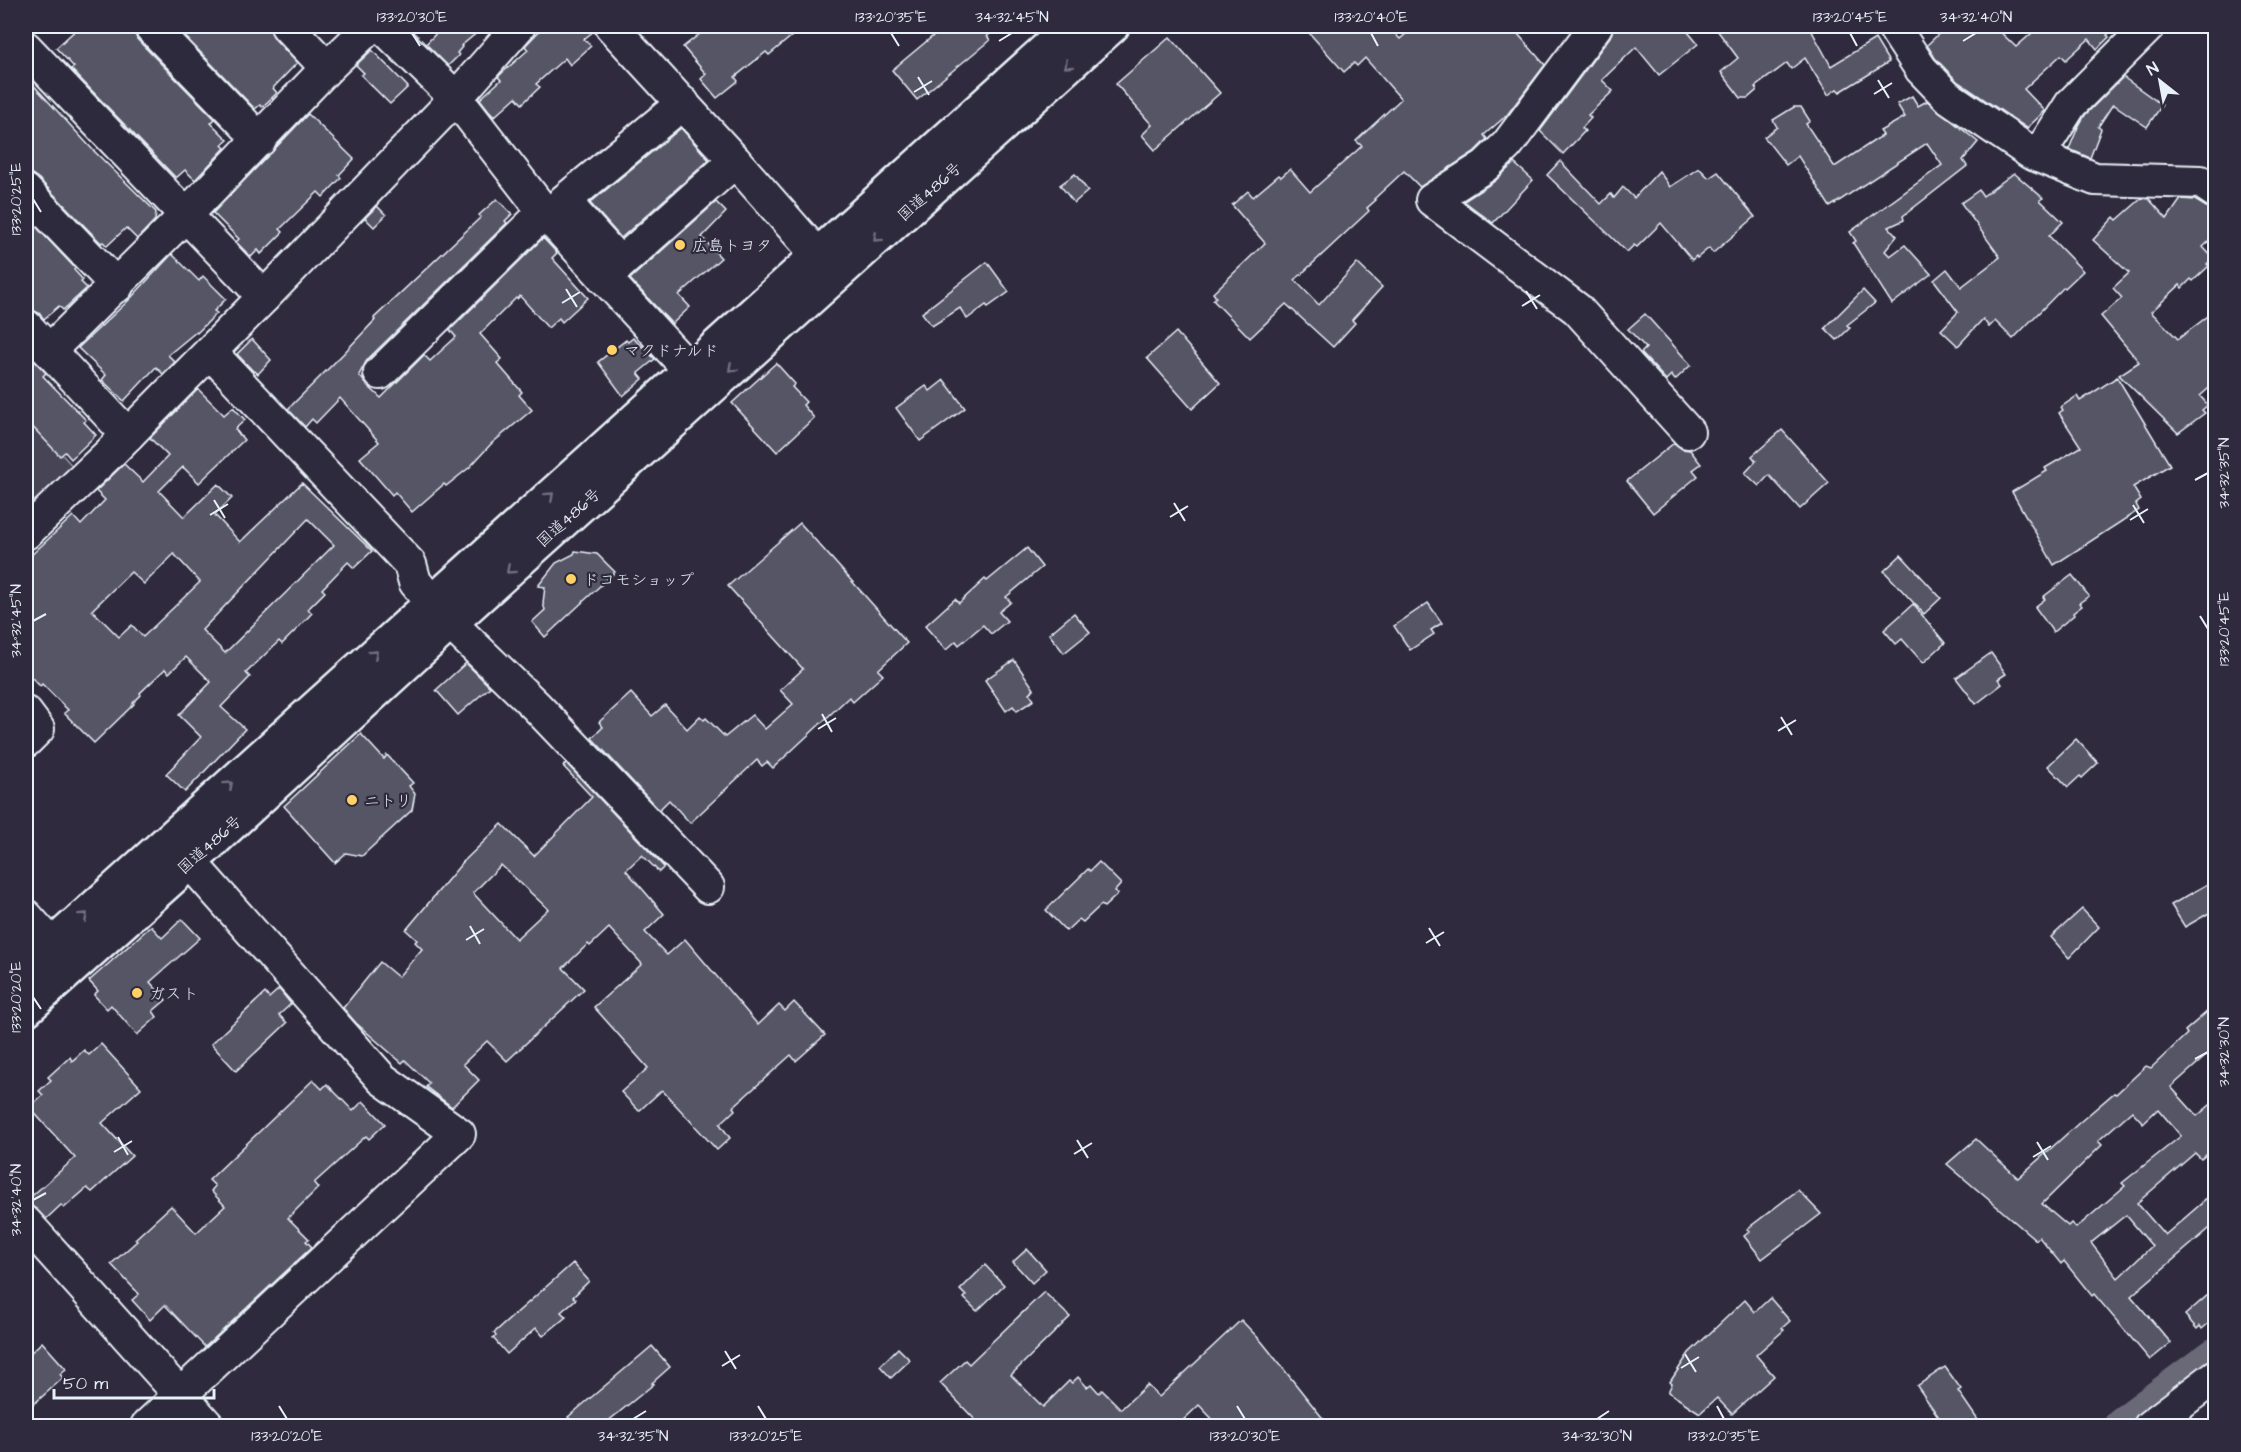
<svg xmlns="http://www.w3.org/2000/svg" width="2241" height="1452" font-family="'Architects Daughter','Klee One',sans-serif">
  <rect width="100%" height="100%" fill="#2f2a3d"/>
  <filter id="ink" filterUnits="userSpaceOnUse"><feTurbulence type="fractalNoise" baseFrequency=".0167" numOctaves="2"/><feDisplacementMap in="SourceGraphic" scale="12" xChannelSelector="R" yChannelSelector="G"/><feConvolveMatrix kernelMatrix="1 2 1 2 8 2 1 2 1" color-interpolation-filters="sRGB"/></filter>
  <g filter="url(#ink)">
    <polygon fill="#464455" stroke="#979aa6" stroke-width="1.5" points="26,415 76,470 26,515"/>
    <g fill="none" stroke-linecap="round" stroke-linejoin="round">
      <polyline stroke="#696978" stroke-width="39" points="2123,1426 2216,1357"/>
    </g>
    <g fill="#575565" stroke="#e8f1f8" stroke-width="1.5" fill-rule="evenodd">
      <polygon points="80,26 133,26 137,39 215,119 211,123 228,140 222,145 225,148 195,180 185,170 176,178 71,69 74,67 56,48"/>
      <polygon points="175,26 270,26 274,38 297,63 273,88 277,93 262,107 260,105 255,109"/>
      <polygon points="443,26 485,26 461,46 462,47 457,53 459,55 448,66 426,44"/>
      <polygon points="544,26 594,26 594,31 584,39 591,46 570,65 565,58 536,84 540,87 522,104 516,97 494,117 480,99 501,80 498,77 502,73 528,50 525,46"/>
      <polygon points="710,26 804,26 769,55 766,52 735,77 738,81 717,98 701,79 706,74 683,47"/>
      <polygon points="945,26 1002,26 987,36 990,40 917,100 892,70"/>
      <polygon points="1303,26 1388,26 1400,39 1415,26 1511,26 1545,65 1507,115 1484,135 1487,139 1474,152 1420,187 1404,171 1374,199 1376,200 1367,208 1369,211 1295,280 1319,305 1357,263 1382,287 1352,320 1355,323 1333,347 1286,304 1250,338 1213,300 1216,297 1213,293 1265,243 1232,205 1248,191 1253,197 1279,175 1281,177 1290,169 1310,192 1362,146 1356,141 1401,99 1365,58 1357,66 1354,63 1344,72"/>
      <polygon points="1614,26 1683,26 1698,44 1659,75 1636,47 1602,80 1613,91 1588,115 1591,118 1582,128 1585,131 1563,154 1540,131 1610,37"/>
      <polygon points="1714,26 1809,26 1831,66 1875,39 1889,62 1840,92 1837,89 1828,95 1805,58 1791,69 1787,63 1755,87 1757,90 1748,98 1741,98 1721,72 1738,58"/>
      <polygon points="1947,26 1994,26 2016,47 2040,26 2118,26 2107,35 2109,37 2097,49 2089,39 2066,60 2061,55 2024,89 2045,111 2027,128 1957,81 1935,58 1927,45"/>
      <polygon points="1170,37 1220,93 1155,150 1142,135 1152,125 1116,84"/>
      <polygon points="372,50 408,87 390,104 361,75 364,73 356,65"/>
      <polygon points="26,77 93,150 156,212 155,220 137,239 126,228 107,246 103,242 101,243 39,179 32,174 26,174"/>
      <polygon points="2123,77 2162,105 2147,127 2113,104 2098,127 2101,129 2090,158 2069,149 2078,127 2085,115"/>
      <polygon points="1912,96 1918,106 1927,101 1978,142 1963,160 1967,166 1903,216 1904,220 1889,227 1897,236 1885,251 1890,256 1905,245 1931,274 1892,304 1853,243 1856,241 1850,232 1942,165 1927,143 1830,207 1798,156 1786,165 1764,137 1777,127 1773,120 1794,107 1801,107 1810,121 1806,124 1834,166 1836,166 1883,135 1880,131 1905,117 1897,104"/>
      <polygon points="308,114 354,159 339,175 341,178 323,197 318,192 280,229 283,232 261,254 258,250 251,257 236,242 239,239 213,213"/>
      <polygon points="681,128 709,160 621,238 590,203"/>
      <polygon points="1560,161 1601,204 1611,194 1614,198 1623,187 1634,198 1659,171 1670,187 1699,168 1709,178 1718,172 1755,217 1713,253 1709,248 1697,258 1696,256 1692,260 1661,223 1637,247 1634,245 1627,252 1547,175"/>
      <polygon points="1514,163 1533,180 1493,223 1464,201 1495,181"/>
      <polygon points="2014,173 2043,198 2040,200 2063,222 2049,236 2083,271 2065,288 2064,287 2013,339 1995,321 1989,327 1983,319 1958,346 1941,330 1958,312 1934,280 1947,269 1961,287 2000,257 1961,203 1979,190 1983,196"/>
      <polygon points="1075,174 1088,191 1074,203 1060,185"/>
      <polygon points="2142,198 2149,199 2167,219 2181,199 2195,200 2216,213 2216,235 2203,247 2213,258 2207,264 2209,266 2193,281 2191,279 2182,288 2180,285 2151,312 2178,339 2216,310 2216,382 2200,396 2208,405 2202,410 2205,413 2178,433 2119,375 2139,362 2101,316 2122,298 2113,288 2129,273 2093,240 2114,217 2117,220"/>
      <polygon points="497,199 512,214 505,221 507,223 367,360 359,375 367,385 381,398 424,355 430,361 456,337 450,330 543,238 557,253 552,258 588,298 562,322 559,318 548,328 520,296 517,299 516,298 480,334 502,359 497,363 522,392 519,395 532,410 491,444 470,467 446,486 444,484 412,512 395,492 392,495 360,458 379,442 340,398 316,423 312,419 305,427 288,409 343,354 375,320 374,318 481,217 479,215"/>
      <polygon points="716,202 726,212 702,237 721,258 679,295 690,307 672,324 630,279"/>
      <polygon points="377,206 386,215 374,227 365,218"/>
      <polygon points="26,216 75,268 74,270 83,280 81,282 87,288 63,310 59,306 44,319 39,313 26,307"/>
      <polygon points="172,254 199,281 203,276 226,299 214,311 217,313 197,333 196,332 168,355 175,362 163,374 156,367 124,401 102,380 106,375 78,348 130,299"/>
      <polygon points="987,262 1009,292 988,307 986,305 967,319 960,308 932,326 922,313"/>
      <polygon points="1863,290 1875,303 1847,325 1850,328 1837,340 1825,328"/>
      <polygon points="1645,314 1691,365 1675,380 1671,375 1666,380 1641,353 1646,348 1628,329"/>
      <polygon points="1176,332 1220,383 1192,409 1147,358"/>
      <polygon points="633,338 655,359 638,373 643,379 623,396 598,362 626,340 628,342"/>
      <polygon points="252,339 271,360 258,374 255,371 254,372 237,354"/>
      <polygon points="26,352 46,373 43,376 86,420 84,422 96,435 71,459 65,452 60,456 26,420"/>
      <polygon points="776,363 795,384 792,387 806,402 803,405 814,418 777,452 732,403"/>
      <polygon points="2117,377 2170,465 2133,487 2141,500 2136,504 2139,510 2054,565 2012,492 2047,471 2045,468 2081,447 2059,413 2063,410 2061,407 2077,396 2080,401"/>
      <polygon points="944,380 965,408 920,441 896,408 926,386 930,391"/>
      <path d="M 198,389 L 224,415 L 233,407 L 245,420 L 235,429 L 244,440 L 199,483 L 183,467 L 159,491 L 184,517 L 218,484 L 232,498 L 215,515 L 240,542 L 302,483 L 372,551 L 354,568 L 348,562 L 322,589 L 325,592 L 308,609 L 312,613 L 295,631 L 282,644 L 279,641 L 246,673 L 250,677 L 221,707 L 245,729 L 185,792 L 166,774 L 201,737 L 179,715 L 211,682 L 186,657 L 169,673 L 165,669 L 140,693 L 141,695 L 133,703 L 134,704 L 94,743 L 64,713 L 68,710 L 42,684 L 40,686 L 26,672 L 26,560 L 73,516 L 81,525 L 105,500 L 96,491 L 124,464 L 143,482 L 168,456 L 150,438 ZM 308,519 L 334,545 L 225,653 L 202,630 ZM 174,554 L 200,582 L 143,637 L 132,625 L 119,637 L 92,610 L 131,572 L 144,584 Z"/>
      <polygon points="1782,430 1829,483 1800,509 1769,475 1759,486 1745,473 1756,461 1752,456"/>
      <polygon points="1674,443 1682,449 1690,450 1701,464 1693,470 1698,476 1653,513 1627,481"/>
      <polygon points="800,523 907,643 878,670 883,675 853,702 849,697 773,768 767,762 762,766 757,760 690,823 669,800 659,810 592,738 603,727 599,722 631,693 652,716 665,705 687,729 700,716 704,720 706,718 725,737 752,715 765,729 793,704 780,690 803,669 728,586"/>
      <polygon points="1027,548 1042,567 1006,597 1011,602 999,612 1007,621 991,634 983,625 959,645 956,641 946,650 925,626 955,599 959,603 985,579 987,581"/>
      <polygon points="575,551 597,554 615,572 545,637 532,622 545,610 543,603 545,587 538,586 556,563 574,554"/>
      <polygon points="1901,555 1941,598 1924,614 1884,571"/>
      <polygon points="2072,575 2089,596 2079,603 2082,606 2073,613 2074,615 2053,632 2035,607 2045,599 2043,597"/>
      <polygon points="1428,603 1442,623 1431,630 1434,634 1410,650 1394,626"/>
      <polygon points="1913,604 1945,643 1923,663 1902,639 1896,644 1884,630"/>
      <polygon points="1074,613 1090,632 1064,653 1049,634"/>
      <polygon points="1991,653 2006,674 1998,679 2002,684 1976,704 1956,678"/>
      <polygon points="1014,660 1034,689 1029,693 1034,700 1017,711 1013,706 1006,711 985,680"/>
      <polygon points="466,663 490,687 458,715 436,690"/>
      <polygon points="361,734 384,759 387,755 413,783 409,786 415,794 412,810 362,856 346,853 335,863 284,806"/>
      <polygon points="2076,739 2098,763 2082,778 2080,776 2068,787 2048,766"/>
      <path d="M 566,763 L 664,867 L 659,872 L 642,855 L 626,870 L 664,914 L 645,932 L 667,955 L 685,939 L 758,1025 L 779,1005 L 785,1011 L 794,1002 L 825,1035 L 796,1061 L 791,1055 L 733,1107 L 735,1110 L 720,1124 L 730,1138 L 717,1150 L 662,1090 L 639,1111 L 621,1092 L 648,1068 L 594,1007 L 642,964 L 609,928 L 590,946 L 588,944 L 563,968 L 584,989 L 507,1061 L 487,1041 L 463,1064 L 479,1080 L 452,1107 L 426,1087 L 429,1083 L 405,1060 L 402,1063 L 356,1023 L 343,1008 L 380,962 L 398,977 L 422,949 L 415,942 L 417,940 L 406,930 L 462,863 L 502,824 L 534,856 L 592,797 L 563,766 ZM 501,865 L 548,909 L 516,939 L 473,893 Z"/>
      <polygon points="1099,862 1121,884 1115,891 1118,894 1104,907 1101,905 1083,922 1079,919 1066,931 1046,910 1088,869 1090,871"/>
      <polygon points="2216,879 2216,909 2185,927 2171,905"/>
      <polygon points="2082,909 2099,927 2069,958 2051,937"/>
      <polygon points="182,919 200,938 150,982 166,1000 153,1011 157,1017 137,1035 111,1005 107,1009 94,995 98,991 89,981 151,926 162,938"/>
      <polygon points="279,989 291,1004 279,1015 287,1023 236,1071 211,1044 265,993 269,998"/>
      <path d="M 2216,1004 L 2216,1047 L 2171,1087 L 2197,1116 L 2216,1100 L 2216,1147 L 2201,1159 L 2195,1153 L 2137,1203 L 2165,1235 L 2216,1191 L 2216,1223 L 2131,1296 L 2171,1343 L 2150,1360 L 2094,1294 L 2092,1296 L 2064,1261 L 2061,1264 L 2039,1237 L 2036,1240 L 1947,1164 L 1976,1139 L 2018,1178 L 2080,1122 L 2114,1093 L 2116,1094 L 2146,1066 L 2151,1068 L 2187,1034 L 2185,1031 ZM 2158,1109 L 2181,1136 L 2122,1183 L 2125,1186 L 2076,1228 L 2071,1223 L 2068,1226 L 2042,1204 L 2102,1145 L 2098,1141 L 2132,1111 L 2143,1123 ZM 2126,1215 L 2152,1246 L 2118,1278 L 2091,1243 Z"/>
      <polygon points="101,1044 141,1088 102,1123 132,1156 92,1192 87,1188 64,1208 61,1205 46,1219 32,1206 26,1205 26,1201 75,1158 29,1107 43,1095 39,1091 51,1080 48,1077 70,1057 72,1061 84,1050 89,1055"/>
      <polygon points="313,1080 322,1089 327,1084 353,1111 363,1101 385,1124 369,1139 366,1136 314,1183 318,1188 288,1218 309,1239 306,1241 312,1247 205,1347 165,1305 150,1320 132,1300 139,1294 111,1264 137,1241 135,1239 171,1206 196,1233 225,1206 211,1191 215,1186 209,1180"/>
      <polygon points="1798,1190 1821,1214 1762,1259 1744,1236 1750,1231 1747,1229"/>
      <polygon points="1027,1249 1046,1270 1032,1283 1013,1262"/>
      <polygon points="573,1263 589,1281 573,1297 576,1299 561,1312 566,1317 543,1336 536,1328 507,1354 493,1338 496,1336 494,1333"/>
      <polygon points="985,1265 1004,1285 977,1311 964,1298 966,1296 960,1290"/>
      <polygon points="2216,1288 2216,1317 2202,1329 2200,1326 2197,1329 2185,1315"/>
      <polygon points="1044,1292 1070,1317 1011,1375 1043,1407 1069,1381 1072,1383 1078,1377 1087,1387 1091,1384 1099,1393 1102,1390 1121,1409 1147,1385 1159,1397 1241,1320 1262,1342 1329,1426 1219,1426 1199,1405 1177,1426 981,1426 940,1383 965,1360 969,1364"/>
      <polygon points="1770,1298 1790,1321 1782,1328 1784,1330 1756,1355 1774,1376 1732,1414 1717,1398 1700,1413 1668,1392 1672,1384 1670,1382 1689,1353 1745,1300 1755,1312"/>
      <polygon points="42,1342 66,1369 60,1374 63,1378 26,1411 26,1357"/>
      <polygon points="652,1346 670,1367 652,1383 654,1384 602,1426 576,1426 568,1417"/>
      <polygon points="898,1348 910,1360 891,1378 880,1366"/>
      <polygon points="1945,1367 1961,1389 1958,1391 1982,1426 1945,1426 1917,1386"/>
    </g>
    <g fill="none" stroke-linecap="round" stroke-linejoin="round">
      <defs>
        <g id="minor">
          <polyline points="150,26 260,140"/>
          <polyline points="287,26 327,68"/>
          <polyline points="382,26 456,98 544,212 707,389"/>
          <polyline points="611,26 735,161 835,275"/>
          <polyline points="1596,26 1507,145 1485,166 1432,200 1577,309 1688,432"/>
          <polyline points="1893,26 1921,69 1947,96 2031,153 2095,179 2201,182 2216,192"/>
          <polyline points="26,48 264,297"/>
          <polyline points="2038,156 2071,104 2149,26"/>
          <polyline points="26,191 117,286"/>
          <polyline points="615,258 564,201 683,103"/>
          <polyline points="604,278 735,161"/>
          <polyline points="26,326 128,435"/>
          <polyline points="49,351 186,215 327,68 371,26"/>
          <polyline points="210,352 410,564 415,582 450,623 536,706 708,887"/>
          <polyline points="380,373 544,212"/>
          <polyline points="26,533 111,452 264,297 456,98 519,26"/>
          <polyline points="26,713 38,729 26,741"/>
          <polyline points="26,916 52,945"/>
          <polyline points="26,1223 208,1426"/>
          <polyline points="147,1426 459,1134 382,1079 190,862"/>
          <polyline points="2150,1426 2216,1376"/>
        </g>
        <g id="highway">
          <polyline points="26,969 1072,26"/>
          <polyline points="26,1009 190,862 450,623 1112,26"/>
        </g>
      </defs>
      <use href="#minor" stroke="#e8f1f8" stroke-width="36"/>
      <use href="#highway" stroke="#e8f1f8" stroke-width="38"/>
      <use href="#minor" stroke="#2f2a3d" stroke-width="32"/>
      <use href="#highway" stroke="#2f2a3d" stroke-width="33"/>
    </g>
    <defs><path id="oneway-chevron" d="M-2-3.5L2.5 0L-2 3.5" fill="none" stroke-width="1.6" stroke-linecap="round" stroke-linejoin="round" transform="scale(1.5)"/></defs>
    <g stroke="#70707e">
      <use href="#oneway-chevron" transform="translate(1068 65) rotate(138)"/>
      <use href="#oneway-chevron" transform="translate(877 238) rotate(138)"/>
      <use href="#oneway-chevron" transform="translate(732 368) rotate(138)"/>
      <use href="#oneway-chevron" transform="translate(550 496) rotate(-42)"/>
      <use href="#oneway-chevron" transform="translate(510 570) rotate(138)"/>
      <use href="#oneway-chevron" transform="translate(374 654) rotate(-42)"/>
      <use href="#oneway-chevron" transform="translate(229 785) rotate(-42)"/>
      <use href="#oneway-chevron" transform="translate(84 916) rotate(-42)"/>
    </g>
  </g>
  <path fill="none" stroke="#e8f1f8" stroke-width="2" d="M 412,33 L 420,46M 891,33 L 899,46M 1371,33 L 1378,46M 1850,33 L 1857,46M 999,41 L 1012,33M 1963,41 L 1976,33M 918,77 L 929,95M 1878,80 L 1889,98M 914,92 L 932,81M 1874,94 L 1892,83M 33,199 L 41,212M 566,289 L 577,307M 1526,291 L 1537,309M 562,303 L 580,292M 1522,306 L 1540,295M 2195,480 L 2208,473M 214,500 L 225,518M 1174,503 L 1185,521M 2133,505 L 2144,523M 210,515 L 228,504M 1170,517 L 1188,506M 2130,520 L 2148,509M 2200,616 L 2208,629M 33,621 L 46,614M 822,714 L 832,732M 1781,717 L 1792,735M 818,729 L 836,718M 1778,731 L 1796,720M 470,926 L 480,944M 1429,928 L 1440,946M 466,940 L 484,929M 1426,943 L 1444,932M 33,997 L 41,1009M 2195,1059 L 2208,1052M 118,1137 L 128,1155M 1077,1140 L 1088,1158M 2037,1142 L 2048,1160M 114,1152 L 132,1141M 1074,1154 L 1092,1143M 2033,1157 L 2051,1146M 33,1200 L 46,1193M 725,1351 L 736,1369M 1685,1354 L 1696,1372M 722,1366 L 740,1355M 1681,1368 L 1699,1357M 279,1406 L 287,1419M 758,1406 L 766,1419M 1237,1406 L 1245,1419M 1717,1406 L 1724,1419M 633,1419 L 646,1411M 1597,1419 L 1609,1411"/>
  <g fill="#ffd166" stroke="#2f2a3d" stroke-width="2">
    <circle cx="680" cy="245" r="6"/>
    <circle cx="612" cy="350" r="6"/>
    <circle cx="571" cy="579" r="6"/>
    <circle cx="352" cy="800" r="6"/>
    <circle cx="137" cy="993" r="6"/>
  </g>
  <g text-anchor="middle" stroke-width="4.5" stroke-linejoin="round" paint-order="stroke">
    <g font-size="16" fill="#e8f1f8" stroke="#2f2a3d">
      <text transform="translate(929 191) rotate(-42)" y="6">国道486号</text>
      <text transform="translate(568 517) rotate(-42)" y="6">国道486号</text>
      <text transform="translate(209 844) rotate(-42)" y="6">国道486号</text>
    </g>
    <g font-size="16" fill="#e8f1f8" stroke="#2f2a3d" text-anchor="start">
      <text x="692" y="251">広島トヨタ</text>
      <text x="624" y="356">マクドナルド</text>
      <text x="583" y="585">ドコモショップ</text>
      <text x="364" y="806">ニトリ</text>
      <text x="149" y="999">ガスト</text>
    </g>
  </g>
  <rect width="2241" height="1452" fill="none" stroke="#2f2a3d" stroke-width="66"/>
  <g transform="translate(2160 81) rotate(329)" stroke="#2f2a3d" stroke-width="4.5" paint-order="stroke">
  <path d="M0-4.5L10 22L0 15L-10 22Z" fill="#e8f1f8"/>
  <text y="-9" font-size="16" font-weight="bold" text-anchor="middle" fill="#e8f1f8">N</text>
  </g>
  <path d="M54 1389v9h160v-9" fill="none" stroke="#e8f1f8" stroke-width="3"/>
  <text x="63" y="1389" font-size="18" fill="#e8f1f8" stroke="#2f2a3d" stroke-width="4.5" paint-order="stroke">50 m</text>
  <rect x="33" y="33" width="2175" height="1386" fill="none" stroke="#e8f1f8" stroke-width="2"/>
  <g font-size="15" text-anchor="middle" fill="#e8f1f8">
    <text x="412" y="22">133°20'30"E</text>
    <text x="891" y="22">133°20'35"E</text>
    <text x="1012" y="22">34°32'45"N</text>
    <text x="1371" y="22">133°20'40"E</text>
    <text x="1850" y="22">133°20'45"E</text>
    <text x="1976" y="22">34°32'40"N</text>
    <text transform="translate(16 199) rotate(-90)" y="5">133°20'25"E</text>
    <text transform="translate(2224 473) rotate(-90)" y="5">34°32'35"N</text>
    <text transform="translate(16 621) rotate(-90)" y="5">34°32'45"N</text>
    <text transform="translate(2224 629) rotate(-90)" y="5">133°20'45"E</text>
    <text transform="translate(16 997) rotate(-90)" y="5">133°20'20"E</text>
    <text transform="translate(2224 1052) rotate(-90)" y="5">34°32'30"N</text>
    <text transform="translate(16 1200) rotate(-90)" y="5">34°32'40"N</text>
    <text x="287" y="1441">133°20'20"E</text>
    <text x="633" y="1441">34°32'35"N</text>
    <text x="766" y="1441">133°20'25"E</text>
    <text x="1245" y="1441">133°20'30"E</text>
    <text x="1597" y="1441">34°32'30"N</text>
    <text x="1724" y="1441">133°20'35"E</text>
  </g>
</svg>
